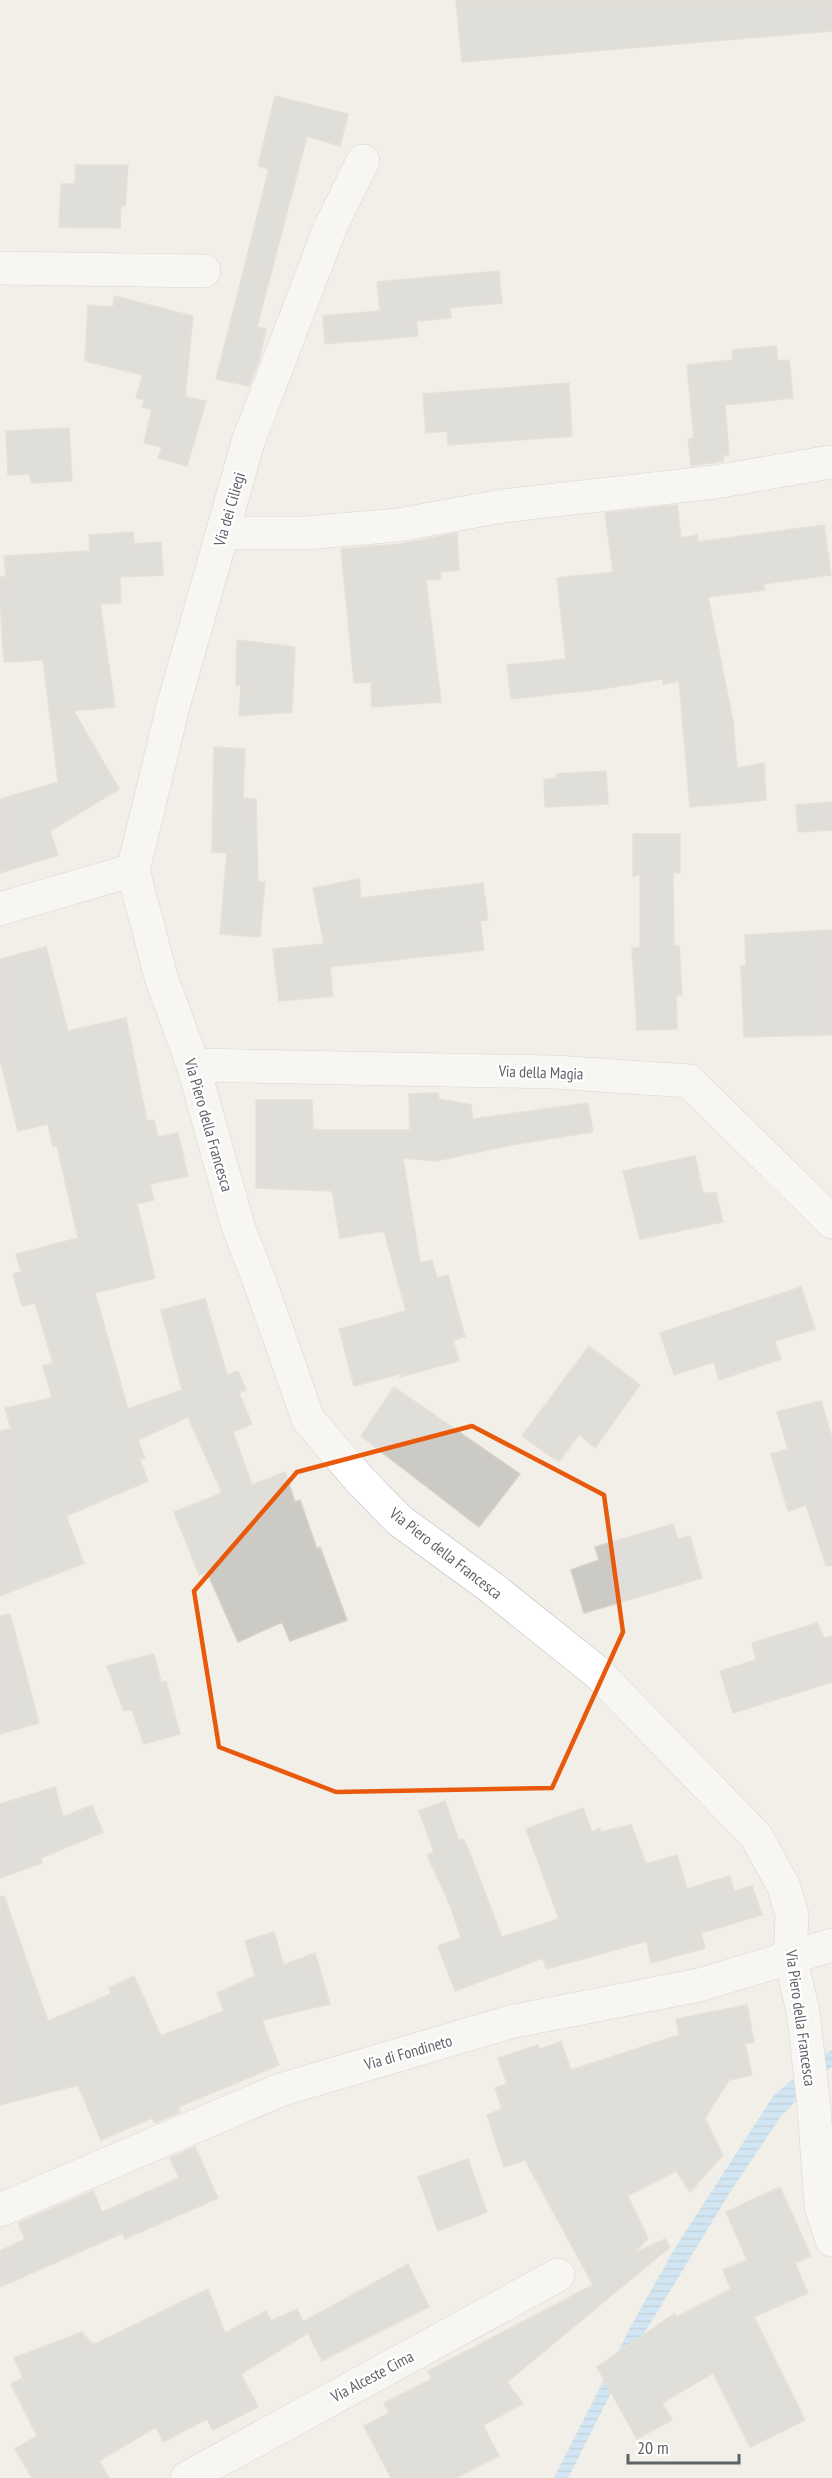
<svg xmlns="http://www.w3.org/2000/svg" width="832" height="2478" font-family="'PT Sans Narrow',sans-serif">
  <defs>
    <pattern id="water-rules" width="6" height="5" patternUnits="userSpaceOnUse" patternTransform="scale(1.5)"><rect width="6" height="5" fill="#aadaff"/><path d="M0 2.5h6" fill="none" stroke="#8eb4d2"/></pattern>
  </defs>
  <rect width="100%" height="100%" fill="#f1efe8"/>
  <polygon fill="url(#water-rules)" points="832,2050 832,2067 822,2074 781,2116 734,2186 626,2363 568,2478 554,2478 630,2328 675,2248 774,2095 819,2058"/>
  <g fill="#cccac5" stroke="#d6d1c6" stroke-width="1.5">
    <polygon points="456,0 832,0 832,31 462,62"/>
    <polygon points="275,96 348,114 340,146 307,136 257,327 266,329 259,361 249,386 216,379 269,169 258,166"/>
    <polygon points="76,165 128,165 125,206 121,205 120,228 59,227 61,184 75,184"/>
    <polygon points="499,271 502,303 450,308 451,318 416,321 418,336 325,344 323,316 380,311 377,282"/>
    <polygon points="114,296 193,316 185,397 206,401 187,466 158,458 162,447 144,443 152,409 142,407 144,400 136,398 143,375 85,361 88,305 113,307"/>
    <polygon points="776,346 778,361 789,360 793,398 725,405 729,455 723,455 724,461 691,466 688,439 694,438 687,365 733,360 732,350"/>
    <polygon points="569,383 572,436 448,445 447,431 426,433 423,394"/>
    <polygon points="69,428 72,481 31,483 30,474 8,475 6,431"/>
    <polygon points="677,505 681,538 697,535 698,542 824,525 831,575 764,584 765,590 708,597 733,721 737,768 764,763 766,800 690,807 679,681 663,684 663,679 602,689 511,699 507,665 566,659 557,578 613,572 605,513"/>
    <polygon points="133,532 134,544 161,542 163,575 120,577 121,603 100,604 115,707 74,711 119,789 50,831 58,855 0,873 0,799 58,782 43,660 4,662 0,601 0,577 6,577 4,556 90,551 89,535"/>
    <polygon points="457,533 459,570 440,572 441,579 426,580 441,702 372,707 371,682 354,683 341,549 400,544"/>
    <polygon points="237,640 295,647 292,712 239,716 241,685 236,685"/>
    <polygon points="214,747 245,749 243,798 256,799 258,882 265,882 260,937 220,934 227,853 212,852"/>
    <polygon points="606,771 608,804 545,807 544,780 556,778 556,774"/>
    <polygon points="832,802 832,830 798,832 796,805"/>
    <polygon points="633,834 680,834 680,873 673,872 674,946 679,946 682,995 676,995 677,1029 637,1030 632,948 640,948 640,874 633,876"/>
    <polygon points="359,879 361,898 483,883 488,920 480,921 484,950 330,967 333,996 279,1001 273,949 324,944 313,888"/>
    <polygon points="832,930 832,1035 744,1037 741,966 746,966 745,935"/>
    <polygon points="46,947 68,1031 126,1018 147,1121 154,1120 158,1137 178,1133 188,1176 150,1184 154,1200 137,1204 155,1278 95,1293 128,1409 182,1390 161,1310 205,1299 227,1375 238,1371 246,1390 239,1393 252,1424 233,1432 252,1485 285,1472 295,1502 300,1500 317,1549 320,1547 347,1620 290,1641 282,1622 238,1642 207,1572 199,1575 174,1512 222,1493 188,1417 138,1440 145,1458 140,1460 148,1481 66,1516 84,1563 0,1596 0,1431 11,1429 5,1408 52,1398 43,1366 53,1363 35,1303 22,1306 13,1274 21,1272 16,1254 78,1238 57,1146 53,1147 48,1124 18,1131 0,1060 0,959"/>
    <polygon points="438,1093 439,1099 471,1105 473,1119 588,1103 593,1132 511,1145 436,1161 403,1158 420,1263 432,1260 437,1278 448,1275 465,1337 453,1340 459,1361 400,1377 403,1373 354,1386 339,1329 406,1311 384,1231 340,1238 332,1191 256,1188 256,1100 312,1100 313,1130 410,1130 409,1094"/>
    <polygon points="695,1156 703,1193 716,1193 723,1222 640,1239 623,1171"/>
    <polygon points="801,1287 815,1329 775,1341 781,1359 719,1380 714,1362 674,1375 660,1333"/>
    <polygon points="589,1346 640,1385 595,1448 579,1434 559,1462 522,1436"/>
    <polygon points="394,1387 520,1474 479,1527 361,1436"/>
    <polygon points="821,1401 832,1438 832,1565 826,1566 806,1505 788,1511 771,1454 788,1449 777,1412"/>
    <polygon points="673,1524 678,1539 690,1536 702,1578 584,1613 571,1570 599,1560 595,1547"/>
    <polygon points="10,1614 39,1723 0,1734 0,1616"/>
    <polygon points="817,1623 824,1638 832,1636 832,1682 733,1713 720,1671 756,1660 752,1643"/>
    <polygon points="154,1654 161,1682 166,1681 180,1734 144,1744 132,1710 124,1711 107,1666"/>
    <polygon points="55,1787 63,1817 92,1805 103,1832 41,1858 42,1863 0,1878 0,1804"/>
    <polygon points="445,1801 459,1841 463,1839 470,1853 502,1937 559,1919 526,1829 583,1808 592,1832 600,1828 601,1832 631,1825 646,1864 677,1855 687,1889 730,1876 734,1891 752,1886 762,1915 701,1933 705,1948 651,1963 647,1941 546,1969 543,1958 455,1991 438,1946 461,1938 450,1905 427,1855 434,1852 419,1811"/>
    <polygon points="4,1896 48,2021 111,1994 109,1988 134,1976 161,2036 224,2011 217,1993 255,1976 245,1941 274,1932 284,1965 315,1953 330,2004 262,2020 279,2065 178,2107 180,2112 155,2123 152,2118 101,2140 78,2085 0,2105 0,1897"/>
    <polygon points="747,2005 754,2042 745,2044 752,2075 729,2080 705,2118 723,2155 690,2192 676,2171 628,2196 648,2238 634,2253 665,2239 670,2247 507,2382 523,2404 483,2425 499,2456 456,2478 391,2478 364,2426 389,2413 384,2403 432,2379 428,2371 593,2285 525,2160 504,2167 487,2115 502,2109 495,2088 507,2084 498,2058 538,2045 540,2049 561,2042 571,2070 679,2035 676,2019"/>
    <polygon points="195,2147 218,2198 125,2239 123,2233 0,2287 0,2251 25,2239 18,2223 93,2191 102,2212 179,2178 170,2158"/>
    <polygon points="468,2159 487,2212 438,2231 418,2177"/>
    <polygon points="780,2187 811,2256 795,2263 808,2293 754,2317 805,2420 750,2447 713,2373 662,2403 672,2420 637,2439 597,2367 675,2313 677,2317 731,2289 723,2270 747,2260 726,2212"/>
    <polygon points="408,2264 429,2307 322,2361 308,2333 241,2374 258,2407 213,2430 207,2419 163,2442 156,2427 99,2461 109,2478 32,2478 15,2449 37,2436 11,2384 23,2378 14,2358 82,2332 93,2345 208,2289 225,2333 266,2311 271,2321 297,2309 303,2322"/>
  </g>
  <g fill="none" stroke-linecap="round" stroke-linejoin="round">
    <defs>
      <g id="street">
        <polyline points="363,161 330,228 248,442 174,703 133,870 161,977 193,1065 238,1226 262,1288 308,1419 360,1480 399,1520 492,1588 597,1672 756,1836 784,1887 792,1915 790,1957 803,2011 814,2107 821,2207 832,2240"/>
        <polyline points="0,268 204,271"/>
        <polyline points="222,533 305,533 398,525 502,506 715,482 830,462"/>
        <polyline points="0,909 133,870"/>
        <polyline points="193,1065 554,1072 689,1081 832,1222"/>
        <polyline points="0,2210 280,2090 510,2022 699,1985 832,1945"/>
        <polyline points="187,2478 558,2275"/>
      </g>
    </defs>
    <use href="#street" stroke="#b5b8bc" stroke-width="34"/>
    <use href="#street" stroke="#fff" stroke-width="33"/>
  </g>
  <path d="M0 0H832V2478H0ZM 472,1426 L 604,1495 L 623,1632 L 552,1788 L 336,1792 L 219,1747 L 194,1591 L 297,1472 Z" fill="#f1efe8" fill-opacity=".55" fill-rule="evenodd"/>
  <path fill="none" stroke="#e8590c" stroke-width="4.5" stroke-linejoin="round" d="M 472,1426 L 604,1495 L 623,1632 L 552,1788 L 336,1792 L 219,1747 L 194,1591 L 297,1472 Z"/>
  <g text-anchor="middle" stroke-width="4.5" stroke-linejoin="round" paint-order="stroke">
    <g font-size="16" fill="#5f6368" stroke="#fff">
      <text transform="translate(229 509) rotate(-74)" y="6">Via dei Ciliegi</text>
      <text transform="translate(541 1072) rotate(2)" y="6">Via della Magia</text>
      <text transform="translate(209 1125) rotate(74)" y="6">Via Piero della Francesca</text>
      <text transform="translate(446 1553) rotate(38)" y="6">Via Piero della Francesca</text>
      <text transform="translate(801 2018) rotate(82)" y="6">Via Piero della Francesca</text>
      <text transform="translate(408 2052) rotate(-16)" y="6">Via di Fondineto</text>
      <text transform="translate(372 2376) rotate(-28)" y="6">Via Alceste Cima</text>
    </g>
  </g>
  <path d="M628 2454v9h111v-9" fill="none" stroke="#5f6368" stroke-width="3"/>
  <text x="637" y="2454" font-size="18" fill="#5f6368" stroke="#ffffff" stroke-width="4.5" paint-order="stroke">20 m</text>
</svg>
